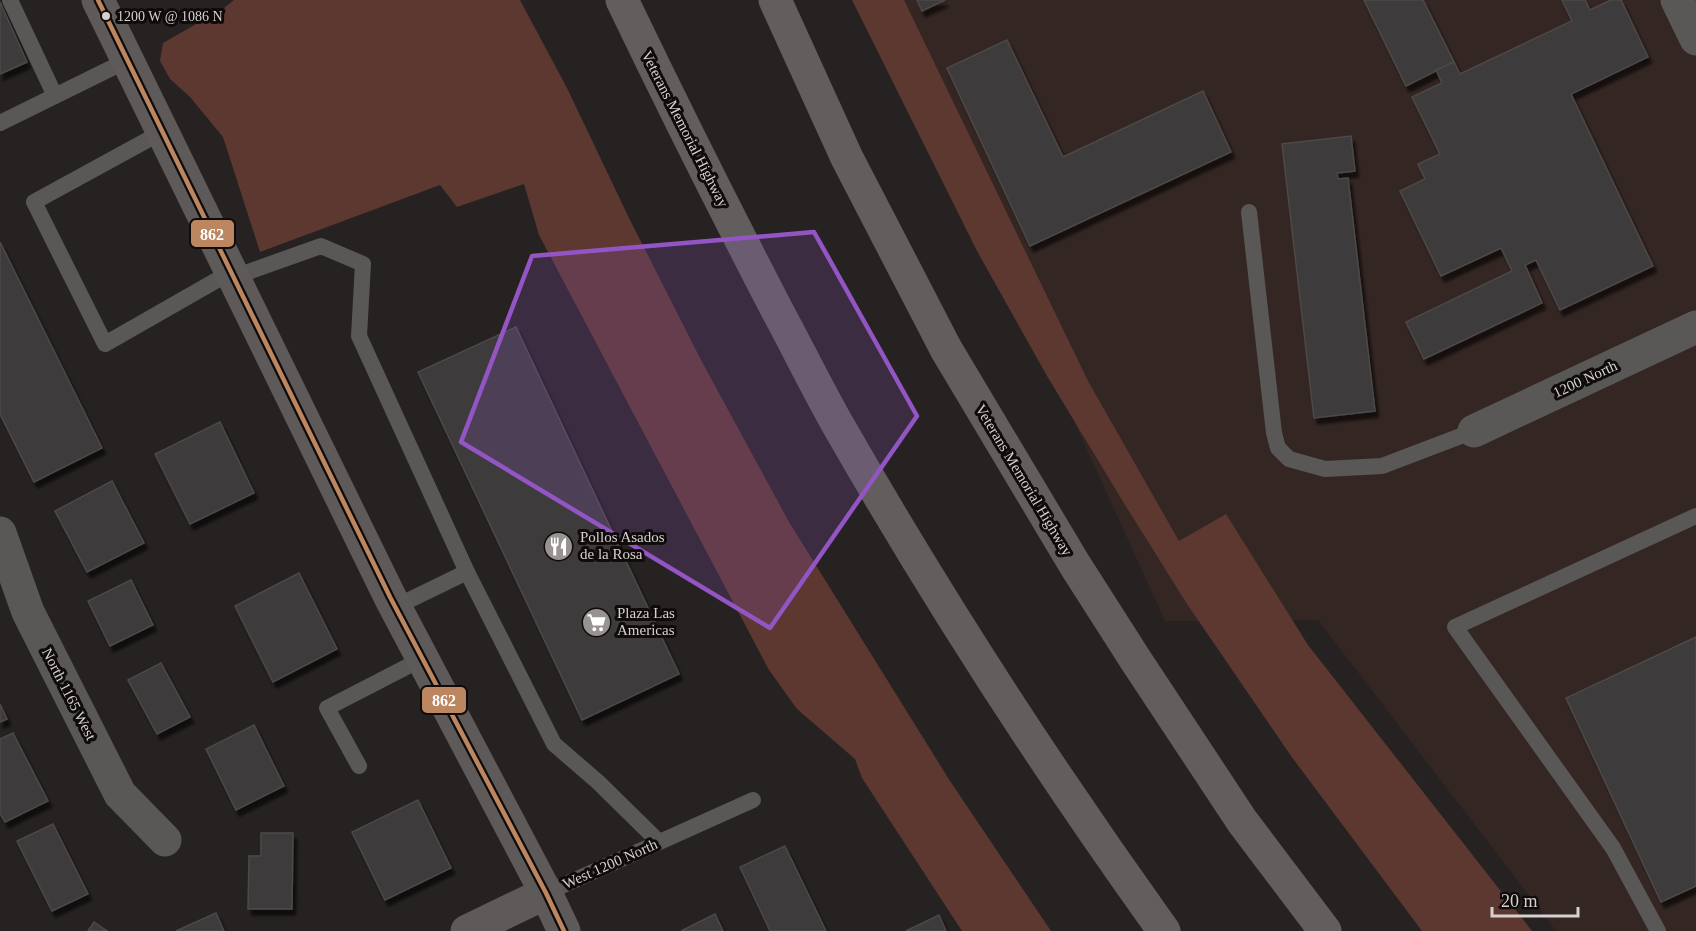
<svg xmlns="http://www.w3.org/2000/svg" width="1696" height="931" font-family="'Times New Roman',serif">
  <defs>
    <filter id="shadow"><feDropShadow dx="3.5" dy="6" stdDeviation="1.5" flood-color="#0009"/></filter>
  </defs>
  <rect width="100%" height="100%" fill="#262221"/>
  <polygon fill="#342623" points="882,0 1696,0 1696,931 1556,931 1318,620 1165,621"/>
  <g fill="#5c3830">
    <polygon points="234,0 520,0 567,88 629,218 701,360 789,522 950,781 1051,931 962,931 862,778 855,759 797,709 769,670 539,235 524,184 457,207 440,185 260,252 223,137 190,97 170,79 160,61 163,43 224,8"/>
    <polygon points="852,0 904,0 1088,381 1179,541 1226,514 1308,645 1532,931 1422,931 1291,756 1187,604 1122,500 1047,376 977,251"/>
  </g>
  <g fill="#3e3a3a" stroke="#4d4948" stroke-width="1.5" filter="url(#shadow)">
    <polygon points="917,0 945,0 922,11"/>
    <polygon points="1364,0 1423,0 1454,62 1406,86"/>
    <polygon points="1562,0 1585,0 1590,10 1611,0 1621,0 1648,57 1571,94 1653,266 1560,310 1536,260 1525,265 1542,303 1424,359 1406,322 1512,271 1501,248 1441,276 1400,191 1425,179 1418,164 1440,154 1412,97 1442,83 1436,70 1454,62 1460,74 1572,21"/>
    <polygon points="0,2 27,62 0,74"/>
    <polygon points="1007,40 1063,157 1203,91 1231,152 1030,246 947,68"/>
    <polygon points="1351,136 1355,171 1337,173 1338,179 1348,178 1375,411 1314,418 1282,144"/>
    <polygon points="0,242 102,448 34,482 0,414"/>
    <polygon points="516,327 679,674 582,720 418,372"/>
    <polygon points="220,422 254,493 190,524 155,454"/>
    <polygon points="112,481 144,543 87,572 55,511"/>
    <polygon points="299,573 337,649 273,682 235,606"/>
    <polygon points="131,580 153,625 110,646 88,601"/>
    <polygon points="1696,637 1696,886 1661,902 1566,698"/>
    <polygon points="161,663 190,717 157,734 128,680"/>
    <polygon points="0,704 7,719 0,722"/>
    <polygon points="254,725 284,786 236,810 206,749"/>
    <polygon points="13,733 48,801 5,822 0,813 0,739"/>
    <polygon points="418,800 451,868 385,900 352,832"/>
    <polygon points="53,824 88,894 52,911 17,841"/>
    <polygon points="261,833 293,833 292,909 248,909 249,856 261,856"/>
    <polygon points="785,846 826,931 770,931 740,867"/>
    <polygon points="216,913 224,931 176,931"/>
    <polygon points="715,914 723,931 681,931"/>
    <polygon points="939,915 946,931 906,931"/>
    <polygon points="94,922 107,931 88,931"/>
  </g>
  <g fill="none" stroke-linecap="round" stroke-linejoin="round">
    <g stroke="#5a5857" stroke-width="16">
      <polyline points="10,0 55,96"/>
      <polyline points="0,123 128,60"/>
      <polyline points="162,132 34,202 105,344 231,272"/>
      <polyline points="1249,212 1274,433 1278,448 1289,459 1325,469 1382,466 1474,431"/>
      <polyline points="234,277 321,246 363,264 359,336 467,572 554,744 598,782 659,842"/>
      <polyline points="395,607 467,572"/>
      <polyline points="359,766 327,708 422,659"/>
      <polyline points="546,893 753,800"/>
      <polyline points="1658,931 1613,848 1455,627 1696,516"/>
    </g>
    <g stroke="#5a5857" stroke-width="33">
      <polyline points="1677,0 1696,39"/>
      <polyline points="1474,431 1696,327"/>
      <polyline points="0,533 28,612 120,794 165,840"/>
    </g>
    <g stroke="#5d5a59" stroke-width="33">
      <polyline points="98,0 390,597 546,893 564,931"/>
      <polyline points="467,931 546,893"/>
    </g>
    <g stroke="#625e5d" stroke-width="33">
      <path d="M 622,0 C 672,104 724,208 777,310 C 798,349 817,388 838,425 C 938,600 1047,768 1164,931"/>
      <polyline points="775,0 847,158 946,349 1075,565 1135,659 1242,821 1325,931"/>
    </g>
    <defs>
      <polyline id="bus-1" points="98,0 390,597 546,893 564,931"/>
    </defs>
    <use href="#bus-1" stroke="#0f0b0a" stroke-width="9"/>
    <use href="#bus-1" stroke="#bb8660" stroke-width="4.5"/>
  </g>
  <path fill="#9255c3" fill-opacity="0.2" stroke="#9255c3" stroke-width="4.5" stroke-linejoin="round" d="M 814,232 L 917,416 L 770,628 L 461,442 L 532,256 Z"/>
  <defs>
    <symbol id="restaurant-disc" viewBox="-11 -11 22 22"><circle r="9.5" fill="#989391" stroke="#0f0b0a"/><path d="M-5-6h1v4h1v-4h1v4h1v-4h1v5L-1.5 .5V6h-2V.5L-5-1ZM5-6V6H3V1.5H1.5Q1.5-4 5-6Z" fill="#fff"/></symbol>
    <symbol id="supermarket-disc" viewBox="-11 -11 22 22"><circle r="9.5" fill="#989391" stroke="#0f0b0a"/><path d="M-6-5.5h2.5l.6 2H6L4.5 2H-2.5L-4.4-4H-6ZM-1.5 3.2a1.3 1.3 0 1 0 .1 0ZM3 3.2a1.3 1.3 0 1 0 .1 0Z" fill="#fff"/></symbol>
  </defs>
  <g fill-rule="evenodd">
    <use href="#restaurant-disc" x="542" y="530" width="33" height="33"/>
    <use href="#supermarket-disc" x="580" y="606" width="33" height="33"/>
  </g>
  <circle fill="#d6d0ce" stroke="#0f0b0a" stroke-width="2" cx="106" cy="16" r="5"/>
  <g text-anchor="middle" stroke-width="6" stroke-linejoin="round" paint-order="stroke">
    <g font-size="14" fill="#d6d0ce" stroke="#0f0b0a" text-anchor="start">
      <text x="117" y="21">1200 W @ 1086 N</text>
    </g>
    <g font-size="15" fill="#d6d0ce" stroke="#0f0b0a">
      <text transform="translate(685 129) rotate(63)" y="5">Veterans Memorial Highway</text>
      <text transform="translate(1585 379) rotate(-25)" y="5">1200 North</text>
      <text transform="translate(1024 480) rotate(59)" y="5">Veterans Memorial Highway</text>
      <text transform="translate(69 694) rotate(63)" y="5">North 1165 West</text>
      <text transform="translate(610 864) rotate(-24)" y="5">West 1200 North</text>
    </g>
    <g font-size="15" fill="#d6d0ce" stroke="#0f0b0a" text-anchor="start">
      <text x="580" y="542">Pollos Asados<tspan x="580" dy="17">de la Rosa</tspan></text>
      <text x="617" y="618">Plaza Las<tspan x="617" dy="17">Americas</tspan></text>
    </g>
  </g>
  <g stroke="#0f0b0a" stroke-width="2">
    <rect x="190" y="219" width="45" height="29" rx="6" fill="#bb8660"/>
    <rect x="421" y="686" width="46" height="28" rx="6" fill="#bb8660"/>
  </g>
  <g font-size="16" text-anchor="middle" font-weight="bold" fill="#fff">
    <text x="212" y="240">862</text>
    <text x="444" y="706">862</text>
  </g>
  <path d="M1492 907v9h86v-9" fill="none" stroke="#d6d0ce" stroke-width="3"/>
  <text x="1501" y="907" font-size="18" fill="#d6d0ce" stroke="#0f0b0a" stroke-width="4.5" paint-order="stroke">20 m</text>
</svg>
